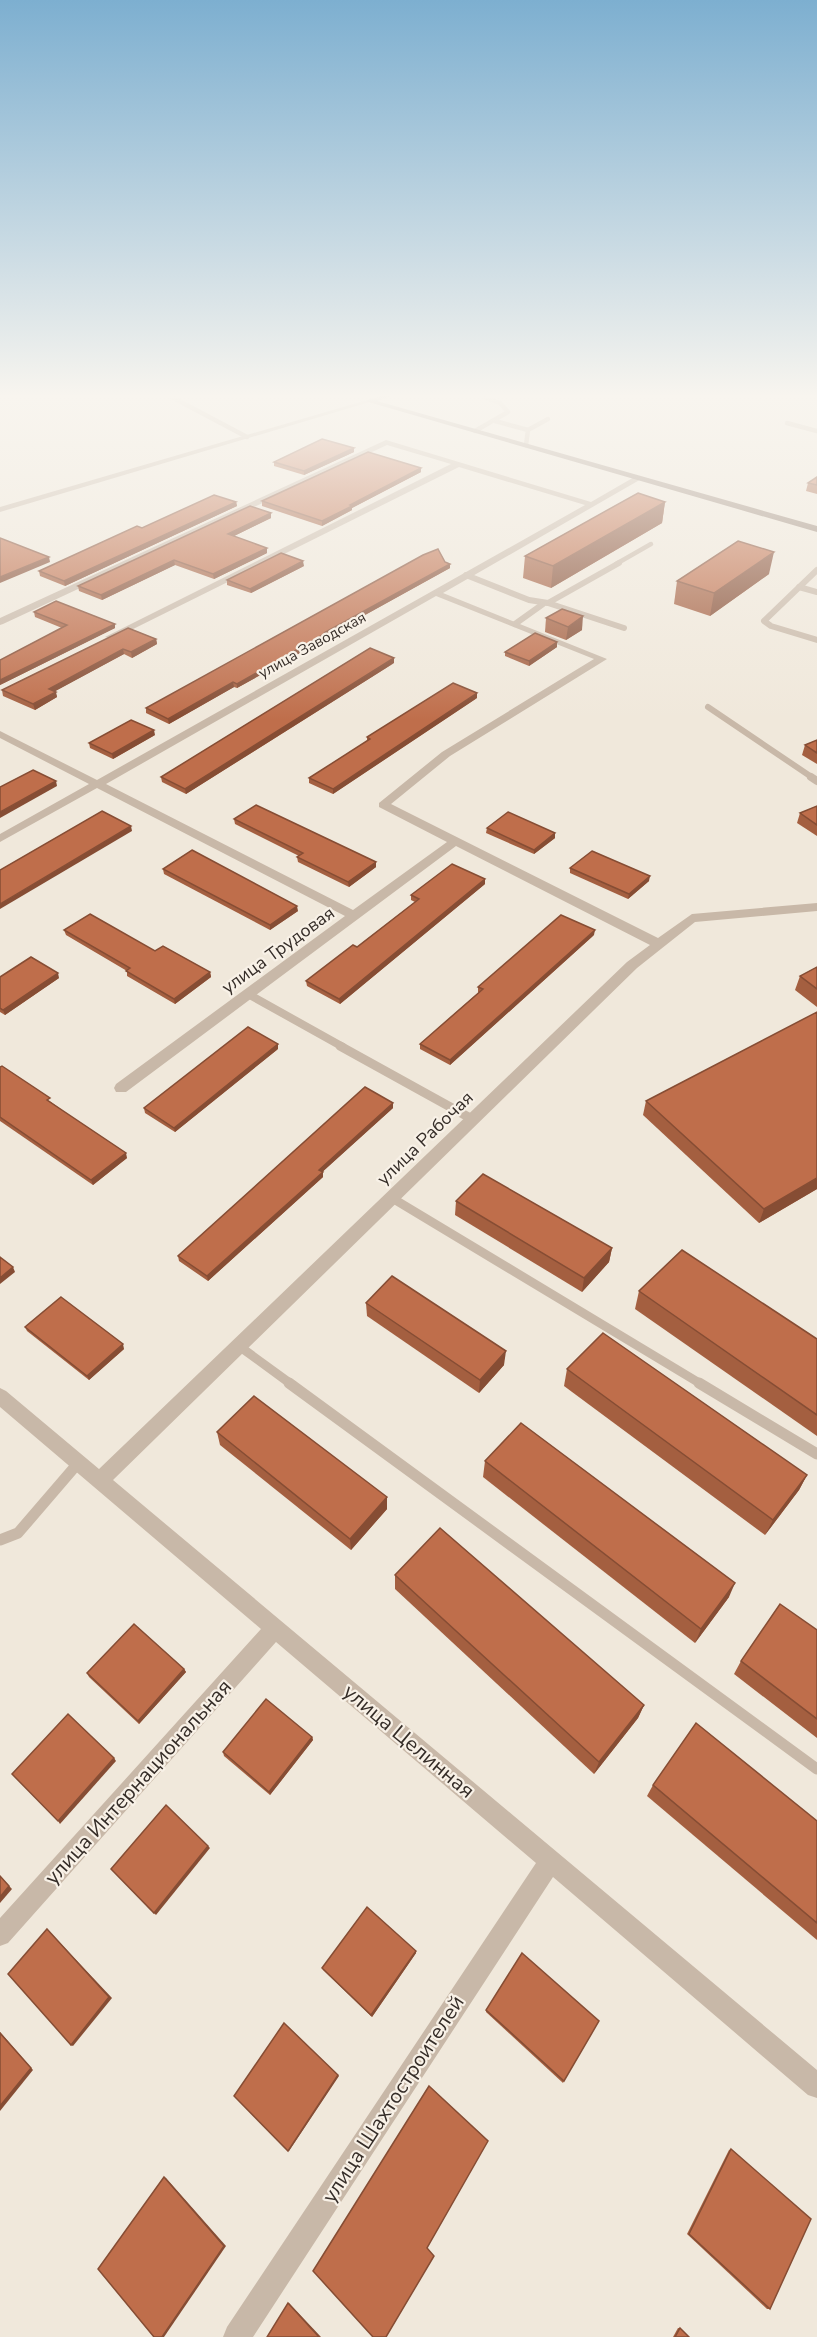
<svg xmlns="http://www.w3.org/2000/svg" width="817" height="2337" font-family="'Nunito Sans',sans-serif">
  <rect width="100%" height="100%" fill="#f0e8db"/>
  <g fill="none" stroke-linecap="round" stroke-linejoin="round">
    <g stroke="#c8b8a8" stroke-width="4.5">
      <polyline points="164,393 247,437"/>
      <polyline points="473,393 500,403 508,412 475,431"/>
      <polyline points="495,421 528,430"/>
      <polyline points="787,423 817,431"/>
      <polyline points="526,445 528,430 548,419"/>
      <polyline points="616,564 651,544"/>
    </g>
    <g stroke="#c8b8a8" stroke-width="6">
      <polyline points="817,570 764,621 771,626 817,640"/>
      <polyline points="466,575 529,600 548,603 619,563"/>
      <polyline points="799,587 817,592"/>
      <polyline points="548,603 624,628"/>
      <polyline points="515,624 543,604"/>
      <polyline points="708,707 813,778"/>
    </g>
    <g stroke="#c8b8a8" stroke-width="8">
      <polyline points="811,777 817,781"/>
      <polyline points="248,994 343,1047"/>
    </g>
    <g stroke="#c8b8a8" stroke-width="9">
      <polyline points="340,1046 472,1119"/>
      <polyline points="392,1198 701,1384"/>
      <polyline points="239,1346 291,1384"/>
    </g>
    <g stroke="#c8b8a8" stroke-width="11">
      <polyline points="289,1383 817,1769"/>
      <polyline points="699,1383 817,1454"/>
      <polyline points="0,1540 18,1533 79,1462"/>
    </g>
    <path fill="#c8b8a8" fill-rule="evenodd" d="M 386,440 L 591,502 L 636,476 L 643,478 L 443,593 L 607,659 L 450,756 L 391,804 L 658,938 L 692,914 L 817,903 L 817,911 L 695,922 L 637,968 L 113,1480 L 817,2070 L 817,2098 L 808,2095 L 553,1877 L 253,2337 L 223,2337 L 227,2327 L 536,1863 L 276,1642 L 8,1943 L 0,1946 L 0,1918 L 261,1629 L 0,1407 L 0,1388 L 6,1391 L 99,1469 L 627,962 L 650,945 L 456,846 L 126,1092 L 116,1092 L 114,1088 L 116,1084 L 345,916 L 97,788 L 0,842 L 0,834 L 89,784 L 0,738 L 0,731 L 97,780 L 585,505 L 459,467 L 113,639 L 105,637 L 451,464 L 387,445 L 3,624 L 0,625 L 0,618 ZM 436,596 L 594,659 L 442,752 L 379,803 L 379,807 L 447,842 L 353,910 L 106,784 Z"/>
    <polygon fill="#c8b8a8" fill-rule="evenodd" points="367,400 373,401 0,512 0,507"/>
    <polygon fill="#9b887a" fill-rule="evenodd" points="390,393 399,393 377,401 817,526 817,532 365,401"/>
  </g>
  <g fill="#a45f40">
    <polygon points="354,448 354,452 304,475 274,466 274,462"/>
    <polygon points="421,468 421,472 352,508 352,510 322,526 262,506 262,501"/>
    <polygon points="817,477 817,494 806,491 808,483"/>
    <polygon points="236,502 237,506 65,586 40,576 39,571 142,528"/>
    <polygon points="665,502 662,523 551,588 523,578 525,556"/>
    <polygon points="271,513 271,518 234,536 267,553 214,579 175,565 102,600 79,591 78,586"/>
    <polygon points="445,562 450,568 327,636 327,638 237,688 234,687 169,724 146,713 146,708"/>
    <polygon points="304,566 251,593 227,585 227,580"/>
    <polygon points="769,574 710,616 674,604 677,581"/>
    <polygon points="34,612 115,624 115,628 0,685 0,660 62,628 35,617"/>
    <polygon points="546,618 582,630 566,640 545,632"/>
    <polygon points="128,628 156,639 157,644 132,658 124,654 55,691 57,697 35,710 3,696 2,690"/>
    <polygon points="557,642 557,647 529,666 505,656 505,652"/>
    <polygon points="394,663 186,794 162,782 161,777"/>
    <polygon points="477,698 333,794 309,783 309,778 367,741 367,737"/>
    <polygon points="155,735 113,759 90,748 89,743"/>
    <polygon points="817,740 817,764 802,755 805,745"/>
    <polygon points="817,806 817,836 797,823 800,813"/>
    <polygon points="234,819 376,867 349,887 298,862 297,857 299,856 235,824"/>
    <polygon points="487,828 555,833 555,838 534,854 486,833"/>
    <polygon points="570,868 649,881 628,899 570,873"/>
    <polygon points="163,869 298,911 270,930 164,874"/>
    <polygon points="485,884 340,1004 307,986 306,981 357,947 415,902 411,900 411,895"/>
    <polygon points="64,930 155,951 210,972 211,977 175,1004 127,976 127,971 66,935"/>
    <polygon points="594,935 450,1065 420,1049 420,1044 479,992 478,992 478,987"/>
    <polygon points="817,967 817,1007 795,990 800,976"/>
    <polygon points="0,977 59,978 5,1015 0,1012"/>
    <polygon points="278,1049 175,1132 145,1113 144,1108"/>
    <polygon points="0,1067 51,1102 127,1158 93,1185 0,1121"/>
    <polygon points="646,1101 817,1189 759,1223 643,1115"/>
    <polygon points="393,1103 393,1108 322,1172 323,1177 208,1281 179,1261 178,1256"/>
    <polygon points="456,1201 612,1248 609,1262 582,1292 455,1215"/>
    <polygon points="639,1291 817,1339 817,1436 635,1309"/>
    <polygon points="366,1303 504,1365 479,1393 367,1316"/>
    <polygon points="25,1327 124,1349 89,1380 27,1331"/>
    <polygon points="567,1369 807,1475 799,1490 765,1535 564,1386"/>
    <polygon points="217,1432 387,1509 351,1550 220,1445"/>
    <polygon points="485,1461 729,1597 695,1643 483,1477"/>
    <polygon points="395,1575 644,1705 638,1718 594,1774 395,1589"/>
    <polygon points="817,1630 817,1738 734,1674 741,1661"/>
    <polygon points="184,1669 186,1672 139,1724 89,1677 87,1673"/>
    <polygon points="312,1737 313,1740 270,1795 224,1756 223,1752"/>
    <polygon points="653,1785 817,1821 817,1940 647,1796"/>
    <polygon points="416,1953 372,2017 323,1970 322,1968"/>
    <polygon points="486,2010 564,2081 563,2083 486,2012"/>
    <polygon points="731,2149 770,2309 767,2309 687,2234 729,2150"/>
    <polygon points="678,2328 680,2328 689,2337 673,2337"/>
  </g>
  <g fill="#864d34">
    <polygon points="354,448 354,452 304,475 304,471"/>
    <polygon points="421,468 421,472 352,508 352,510 322,526 322,521 350,505"/>
    <polygon points="236,502 237,506 65,586 64,581"/>
    <polygon points="665,502 662,523 551,588 553,566"/>
    <polygon points="271,513 271,518 228,539 228,534"/>
    <polygon points="267,548 267,553 214,579 213,574"/>
    <polygon points="774,552 769,574 710,616 714,593"/>
    <polygon points="49,557 50,562 0,583 0,577"/>
    <polygon points="174,560 175,565 102,600 101,595"/>
    <polygon points="303,561 304,566 251,593 250,589"/>
    <polygon points="450,564 450,568 327,636 327,638 237,688 237,684 324,633"/>
    <polygon points="583,616 582,630 566,640 568,627"/>
    <polygon points="115,624 115,628 0,685 0,680"/>
    <polygon points="156,639 157,644 132,658 131,652"/>
    <polygon points="557,642 557,647 529,666 529,661"/>
    <polygon points="123,649 124,654 50,694 49,689"/>
    <polygon points="394,658 394,663 186,794 185,789"/>
    <polygon points="233,682 234,687 169,724 168,719"/>
    <polygon points="56,692 57,697 35,710 33,704"/>
    <polygon points="477,693 477,698 333,794 333,789"/>
    <polygon points="154,730 155,735 113,759 112,754"/>
    <polygon points="56,781 57,786 0,818 0,812"/>
    <polygon points="131,826 132,831 0,909 0,904"/>
    <polygon points="555,833 555,838 534,854 534,850"/>
    <polygon points="376,862 376,867 349,887 348,882"/>
    <polygon points="650,876 649,881 628,899 629,894"/>
    <polygon points="485,879 485,884 340,1004 339,999"/>
    <polygon points="297,906 298,911 270,930 270,925"/>
    <polygon points="595,930 594,935 450,1065 450,1060"/>
    <polygon points="210,972 211,977 175,1004 174,999"/>
    <polygon points="58,973 59,978 5,1015 3,1010"/>
    <polygon points="278,1044 278,1049 175,1132 174,1128"/>
    <polygon points="393,1103 393,1108 319,1175 319,1170"/>
    <polygon points="126,1153 127,1158 93,1185 91,1180"/>
    <polygon points="323,1172 323,1177 208,1281 207,1276"/>
    <polygon points="817,1178 817,1189 759,1223 764,1209"/>
    <polygon points="612,1248 609,1262 582,1292 584,1278"/>
    <polygon points="13,1267 15,1272 0,1284 0,1278"/>
    <polygon points="123,1344 124,1349 89,1380 87,1376"/>
    <polygon points="506,1351 504,1365 479,1393 480,1380"/>
    <polygon points="807,1475 799,1490 765,1535 773,1520"/>
    <polygon points="387,1497 387,1509 351,1550 350,1539"/>
    <polygon points="735,1583 729,1597 695,1643 701,1629"/>
    <polygon points="184,1669 186,1672 139,1724 138,1721"/>
    <polygon points="644,1705 638,1718 594,1774 599,1762"/>
    <polygon points="312,1737 313,1740 270,1795 269,1792"/>
    <polygon points="114,1758 116,1761 60,1824 58,1821"/>
    <polygon points="208,1846 210,1848 156,1915 154,1913"/>
    <polygon points="0,1876 12,1889 0,1903"/>
    <polygon points="47,1929 112,1998 73,2046 71,2045"/>
    <polygon points="416,1951 416,1953 372,2017 371,2015"/>
    <polygon points="0,2032 33,2070 0,2111"/>
    <polygon points="338,2075 339,2076 289,2151 288,2151"/>
    <polygon points="164,2177 166,2178 226,2246 164,2337 162,2337"/>
    <polygon points="288,2303 289,2303 321,2337 319,2337"/>
  </g>
  <g fill="#bf6e4b" stroke="#864d34" stroke-width="1.5">
    <polygon points="322,439 354,448 304,471 274,462"/>
    <polygon points="368,452 421,468 350,505 352,506 322,521 262,501"/>
    <polygon points="817,477 817,485 808,483"/>
    <polygon points="638,493 665,502 553,566 525,556"/>
    <polygon points="214,495 236,502 64,581 39,571 137,526 142,528"/>
    <polygon points="250,506 271,513 228,534 267,548 213,574 174,560 101,595 78,586"/>
    <polygon points="0,538 49,557 0,577"/>
    <polygon points="738,541 774,552 714,593 677,581"/>
    <polygon points="438,549 445,562 450,564 324,633 326,633 237,684 233,682 168,719 146,708 423,555"/>
    <polygon points="281,553 303,561 250,589 227,580"/>
    <polygon points="56,601 115,624 0,680 0,660 67,625 34,612"/>
    <polygon points="562,609 583,616 568,627 546,618"/>
    <polygon points="128,628 156,639 131,652 123,649 49,689 56,692 33,704 2,690"/>
    <polygon points="535,633 557,642 529,661 505,652"/>
    <polygon points="370,648 394,658 185,789 161,777"/>
    <polygon points="453,683 477,693 333,789 309,778 370,739 367,737"/>
    <polygon points="131,720 154,730 112,754 89,743"/>
    <polygon points="817,740 817,753 805,745"/>
    <polygon points="33,770 56,781 0,812 0,787"/>
    <polygon points="256,805 376,862 348,882 297,857 303,853 234,819"/>
    <polygon points="817,806 817,825 800,813"/>
    <polygon points="102,811 131,826 0,904 0,870"/>
    <polygon points="508,812 555,833 534,850 487,828"/>
    <polygon points="192,850 297,906 270,925 163,869"/>
    <polygon points="592,851 650,876 629,894 570,868"/>
    <polygon points="452,864 485,879 339,999 306,981 353,945 357,947 419,899 411,895"/>
    <polygon points="90,914 155,951 163,946 210,972 174,999 126,971 130,968 64,930"/>
    <polygon points="561,915 595,930 450,1060 420,1044 483,989 478,987"/>
    <polygon points="31,957 58,973 3,1010 0,1008 0,977"/>
    <polygon points="817,967 817,989 800,976"/>
    <polygon points="817,1012 817,1178 764,1209 646,1101"/>
    <polygon points="248,1027 278,1044 174,1128 144,1108"/>
    <polygon points="2,1066 50,1098 47,1100 126,1153 91,1180 0,1117 0,1067"/>
    <polygon points="365,1087 393,1103 319,1170 323,1172 207,1276 178,1256"/>
    <polygon points="483,1174 612,1248 584,1278 456,1201"/>
    <polygon points="682,1250 817,1339 817,1415 639,1291"/>
    <polygon points="0,1257 13,1267 0,1278"/>
    <polygon points="392,1276 506,1351 480,1380 366,1303"/>
    <polygon points="61,1297 123,1344 87,1376 25,1327"/>
    <polygon points="603,1333 807,1475 773,1520 567,1369"/>
    <polygon points="254,1396 387,1497 350,1539 217,1432"/>
    <polygon points="521,1423 735,1583 701,1629 485,1461"/>
    <polygon points="440,1528 644,1705 599,1762 395,1575"/>
    <polygon points="780,1604 817,1630 817,1719 741,1661"/>
    <polygon points="134,1624 184,1669 138,1721 87,1673"/>
    <polygon points="266,1699 312,1737 269,1792 223,1752"/>
    <polygon points="68,1714 114,1758 58,1821 12,1774"/>
    <polygon points="696,1723 817,1821 817,1923 653,1785"/>
    <polygon points="166,1805 208,1846 154,1913 111,1869"/>
    <polygon points="0,1876 9,1886 0,1897"/>
    <polygon points="367,1907 416,1951 371,2015 322,1968"/>
    <polygon points="47,1929 109,1997 71,2045 8,1974"/>
    <polygon points="522,1953 599,2021 564,2081 486,2010"/>
    <polygon points="284,2023 338,2075 288,2151 234,2096"/>
    <polygon points="0,2033 31,2068 0,2106"/>
    <polygon points="429,2086 488,2141 427,2248 434,2256 386,2337 373,2337 313,2271"/>
    <polygon points="731,2149 811,2219 770,2309 689,2234"/>
    <polygon points="164,2177 224,2246 162,2337 154,2337 98,2269"/>
    <polygon points="288,2303 319,2337 267,2337"/>
    <polygon points="680,2328 689,2337 675,2337"/>
  </g>
  <linearGradient id="sky" x2="0" y2="1"><stop stop-color="#7dafd0"/><stop offset="0.55" stop-color="#f8f5ef"/><stop offset="1" stop-color="#f8f5ef" stop-opacity="0"/></linearGradient>
  <rect width="817" height="720" fill="url(#sky)"/>
  <g text-anchor="middle" stroke-width="4.5" stroke-linejoin="round" paint-order="stroke">
    <g font-size="15" fill="#352d28" stroke="#f8f1e7">
      <text transform="translate(312 645) rotate(-29)" y="5">улица Заводская</text>
    </g>
    <g font-size="18" fill="#352d28" stroke="#f8f1e7">
      <text transform="translate(278 950) rotate(-36)" y="6">улица Трудовая</text>
      <text transform="translate(425 1138) rotate(-44)" y="6">улица Рабочая</text>
    </g>
    <g font-size="21" fill="#352d28" stroke="#f8f1e7">
      <text transform="translate(409 1741) rotate(40)" y="7">улица Целинная</text>
      <text transform="translate(138 1782) rotate(-48)" y="7">улица Интернациональная</text>
      <text transform="translate(393 2099) rotate(-57)" y="7">улица Шахтостроителей</text>
    </g>
  </g>
</svg>
